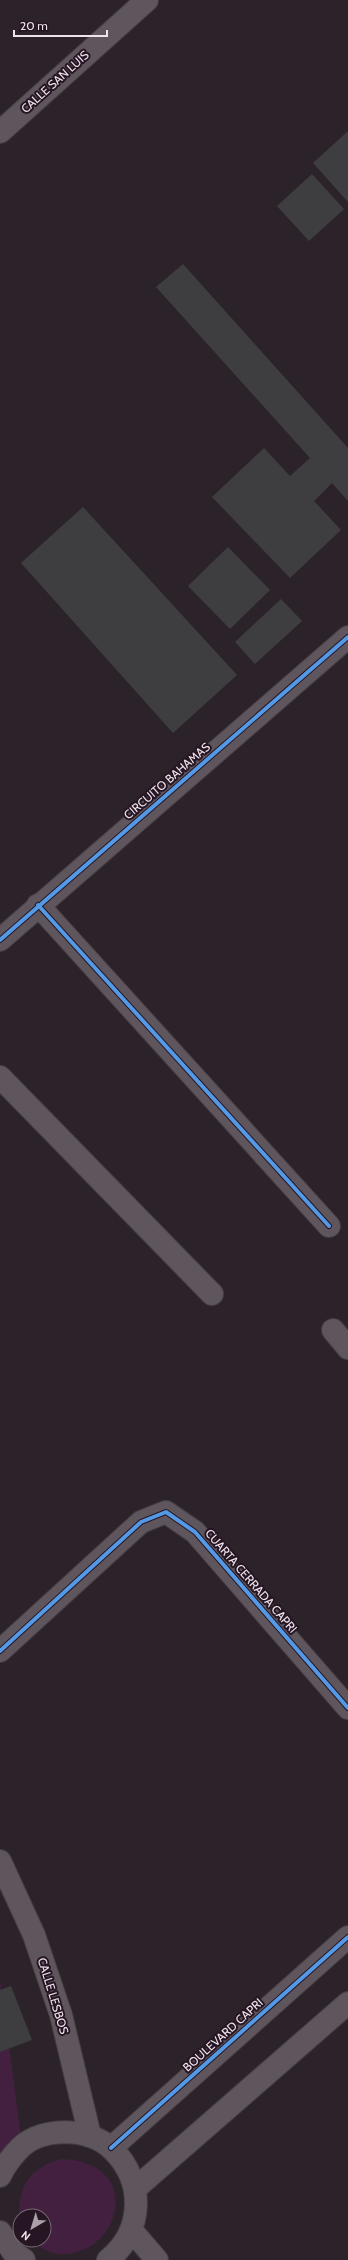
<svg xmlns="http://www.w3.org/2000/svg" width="348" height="2260" font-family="Cabin,sans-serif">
  <rect width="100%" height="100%" fill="#2c232a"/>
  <g fill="#442040">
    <polygon points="0,1979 22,2145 0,2174"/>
    <path d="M 61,2159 C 147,2161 121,2260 56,2254 C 47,2251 38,2247 32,2240 L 44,2240 L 44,2216 L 19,2215 C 19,2184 31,2168 61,2159 Z"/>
  </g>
  <g fill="#3e3e40">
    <polygon points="348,131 348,202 313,163"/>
    <polygon points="312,174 344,209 309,241 277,206"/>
    <polygon points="183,264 348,448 348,501 332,483 314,501 341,530 290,578 212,497 264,448 290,476 310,458 156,287"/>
    <polygon points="83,507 237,675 173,733 21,563"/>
    <polygon points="228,547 270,590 230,629 188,586"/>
    <polygon points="281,599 302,621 255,664 235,642"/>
    <polygon points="11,1986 32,2040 0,2052 0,1990"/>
  </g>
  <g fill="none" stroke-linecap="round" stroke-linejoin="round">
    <defs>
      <g id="minor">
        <polyline points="0,132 147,0"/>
        <polyline points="38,905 329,1226"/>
        <polyline points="0,940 348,637"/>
        <polyline points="0,1077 212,1294"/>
        <polyline points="333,1330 348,1348"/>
        <polyline points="0,1651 141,1522 166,1512 195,1532 348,1708"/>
        <polyline points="0,1861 34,1935 61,2015 90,2136"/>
        <polyline points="111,2148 348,1937"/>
        <path d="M 0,2176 C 5,2165 12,2156 21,2147 C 44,2126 90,2128 112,2149 C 145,2181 144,2231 108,2260"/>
        <polyline points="136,2188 348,2003"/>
        <polyline points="132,2231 157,2260"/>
        <polyline points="0,2232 13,2252 24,2260"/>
      </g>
    </defs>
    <use href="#minor" stroke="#463f44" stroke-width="24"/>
    <use href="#minor" stroke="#5f555d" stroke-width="22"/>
    <defs>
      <g id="cycleway">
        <polyline points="38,905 329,1226"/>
        <polyline points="0,940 348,637"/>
        <polyline points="0,1651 141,1522 166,1512 195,1532 348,1708"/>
        <polyline points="111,2148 348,1937"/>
      </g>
    </defs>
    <use href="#cycleway" stroke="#261623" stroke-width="6"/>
    <use href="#cycleway" stroke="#5399e6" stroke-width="4"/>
  </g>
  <g text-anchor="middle" stroke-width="4" stroke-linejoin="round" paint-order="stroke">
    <g font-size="12" fill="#efe3ed" stroke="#261623">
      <text transform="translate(55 82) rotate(-42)" y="4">CALLE SAN LUIS</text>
      <text transform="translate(167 781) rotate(-41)" y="4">CIRCUITO BAHAMAS</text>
      <text transform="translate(251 1581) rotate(49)" y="4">CUARTA CERRADA CAPRI</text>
      <text transform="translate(53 1996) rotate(73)" y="4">CALLE LESBOS</text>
      <text transform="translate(223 2035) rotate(-42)" y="4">BOULEVARD CAPRI</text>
    </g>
  </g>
  <g transform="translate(32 2228) rotate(218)"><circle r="19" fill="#261623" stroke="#766874"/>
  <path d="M0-3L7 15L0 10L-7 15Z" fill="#aba0a9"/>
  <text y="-6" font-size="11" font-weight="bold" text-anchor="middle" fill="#efe3ed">N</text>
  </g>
  <path d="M14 30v6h93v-6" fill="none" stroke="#efe3ed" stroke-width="2"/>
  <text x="20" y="30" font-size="12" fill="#efe3ed" stroke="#261623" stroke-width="3" paint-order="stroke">20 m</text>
</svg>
